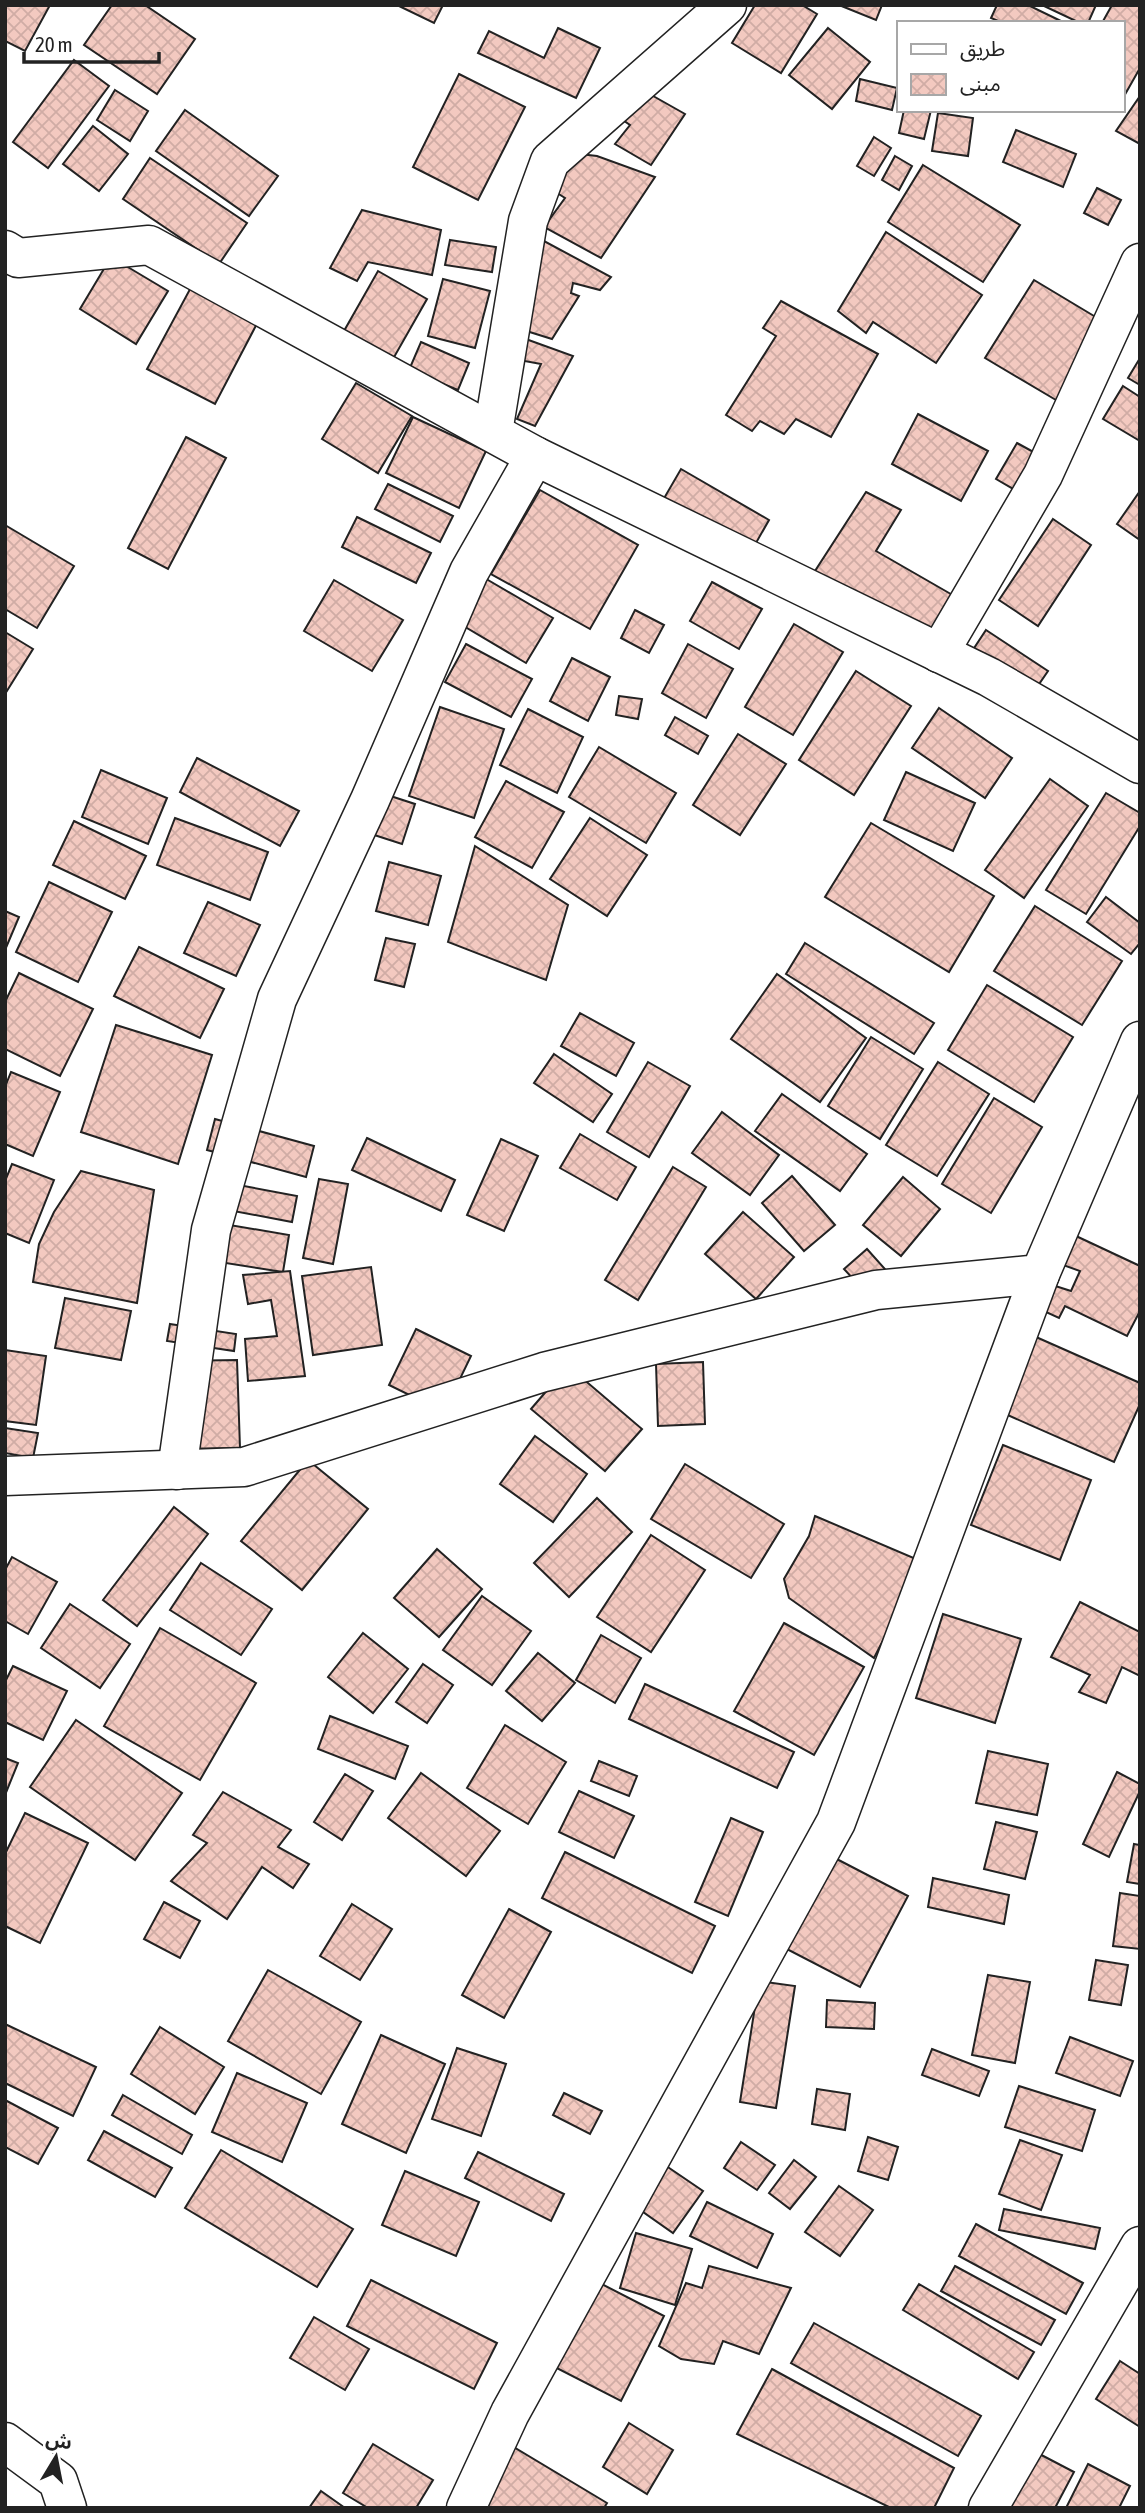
<svg xmlns="http://www.w3.org/2000/svg" width="1145" height="2513" font-family="'Asap Condensed','Noto Sans Arabic',sans-serif">
  <defs>
    <pattern id="building-cross-hatch" width="8" height="8" patternUnits="userSpaceOnUse" patternTransform="scale(1.75)"><rect width="8" height="8" fill="#f3c9c0"/><path d="M0 0l8 8M0 8l8-8" fill="none" stroke="#d0aca5"/></pattern>
  </defs>
  <rect width="100%" height="100%" fill="#fff"/>
  <g fill="url(#building-cross-hatch)" stroke="#222" stroke-width="2">
    <polygon points="5,5 50,5 25,51 5,41"/>
    <polygon points="112,5 145,5 195,39 157,94 84,45"/>
    <polygon points="397,5 443,5 434,23"/>
    <polygon points="755,5 802,5 817,14 781,73 732,43"/>
    <polygon points="839,5 882,5 876,20"/>
    <polygon points="997,5 1028,5 1065,23 1003,23 991,18"/>
    <polygon points="1042,5 1096,5 1088,23 1080,23"/>
    <polygon points="1112,5 1140,5 1140,68 1123,98 1122,23 1102,23"/>
    <polygon points="558,28 600,48 576,98 478,53 489,31 544,58"/>
    <polygon points="828,28 870,62 832,109 789,75"/>
    <polygon points="74,60 109,86 48,168 13,142"/>
    <polygon points="459,74 525,107 478,200 413,167"/>
    <polygon points="860,79 897,88 892,110 856,101"/>
    <polygon points="639,88 685,114 651,165 615,144 630,125 614,114"/>
    <polygon points="115,90 148,111 130,141 97,120"/>
    <polygon points="1140,96 1140,144 1116,131"/>
    <polygon points="185,110 278,176 249,216 156,151"/>
    <polygon points="904,110 931,110 924,139 899,133"/>
    <polygon points="938,113 973,118 968,156 932,151"/>
    <polygon points="93,126 128,154 99,191 63,164"/>
    <polygon points="1016,130 1076,154 1063,187 1003,162"/>
    <polygon points="874,137 891,148 874,176 857,166"/>
    <polygon points="571,153 597,156 655,177 601,258 544,227 565,198 546,186"/>
    <polygon points="895,156 912,166 899,190 882,180"/>
    <polygon points="150,158 247,223 219,264 123,199"/>
    <polygon points="923,165 1020,225 983,282 888,222"/>
    <polygon points="1097,188 1121,200 1108,225 1084,213"/>
    <polygon points="362,210 441,230 432,275 368,262 357,281 330,268"/>
    <polygon points="886,232 982,295 936,363 873,322 866,333 838,311"/>
    <polygon points="529,233 611,277 600,290 573,283 571,293 579,296 552,339 520,329"/>
    <polygon points="450,240 496,247 492,272 445,265"/>
    <polygon points="111,257 168,291 136,344 80,309"/>
    <polygon points="378,271 427,299 393,359 344,331"/>
    <polygon points="196,278 262,314 215,404 147,369"/>
    <polygon points="443,279 490,291 475,348 428,336"/>
    <polygon points="1034,280 1109,325 1061,403 985,358"/>
    <polygon points="781,301 878,354 831,437 796,419 784,434 760,421 752,431 726,415 776,336 763,328"/>
    <polygon points="523,338 573,356 535,426 517,419 541,364 519,360"/>
    <polygon points="421,342 469,363 458,390 409,370"/>
    <polygon points="1140,358 1140,385 1128,378"/>
    <polygon points="356,383 412,416 378,473 322,439"/>
    <polygon points="1123,386 1140,397 1140,441 1103,419"/>
    <polygon points="918,414 988,451 961,501 892,464"/>
    <polygon points="413,417 486,451 459,508 386,473"/>
    <polygon points="186,437 226,458 168,569 128,548"/>
    <polygon points="1017,443 1048,460 1027,497 996,479"/>
    <polygon points="681,469 769,520 752,550 663,500"/>
    <polygon points="388,484 453,516 440,542 375,509"/>
    <polygon points="540,490 638,545 590,629 491,574"/>
    <polygon points="1140,491 1140,540 1117,524"/>
    <polygon points="866,492 901,510 876,551 956,597 927,644 815,571"/>
    <polygon points="357,517 431,553 416,583 342,547"/>
    <polygon points="1053,519 1091,545 1038,626 999,600"/>
    <polygon points="5,525 74,566 37,628 5,609"/>
    <polygon points="476,573 553,618 526,663 450,618"/>
    <polygon points="334,580 403,620 372,671 304,631"/>
    <polygon points="712,582 762,609 739,649 690,621"/>
    <polygon points="635,610 664,625 649,653 621,638"/>
    <polygon points="794,624 843,652 793,735 745,707"/>
    <polygon points="986,630 1048,671 1022,709 961,668"/>
    <polygon points="5,632 33,649 5,694"/>
    <polygon points="466,644 532,679 511,717 445,682"/>
    <polygon points="688,644 733,669 706,718 662,693"/>
    <polygon points="572,658 610,677 588,721 550,701"/>
    <polygon points="856,671 911,706 854,795 799,760"/>
    <polygon points="619,696 642,699 638,719 616,715"/>
    <polygon points="440,707 504,729 474,818 409,796"/>
    <polygon points="939,708 1012,758 985,798 912,748"/>
    <polygon points="528,709 583,737 557,793 500,765"/>
    <polygon points="675,717 708,736 698,754 665,735"/>
    <polygon points="738,734 786,764 740,835 693,805"/>
    <polygon points="599,747 676,793 646,843 569,797"/>
    <polygon points="197,758 299,811 280,846 180,792"/>
    <polygon points="101,770 167,798 148,844 82,817"/>
    <polygon points="906,772 975,803 953,851 884,820"/>
    <polygon points="1050,779 1088,806 1024,898 985,870"/>
    <polygon points="506,781 564,812 532,868 475,837"/>
    <polygon points="375,791 415,804 402,844 362,831"/>
    <polygon points="1106,793 1140,813 1140,826 1086,914 1046,890"/>
    <polygon points="175,818 268,852 250,900 157,865"/>
    <polygon points="590,818 647,855 607,916 550,879"/>
    <polygon points="74,821 146,856 125,899 53,865"/>
    <polygon points="871,823 994,896 949,972 825,897"/>
    <polygon points="475,846 568,905 546,980 448,942"/>
    <polygon points="389,862 441,876 428,925 376,911"/>
    <polygon points="49,882 112,912 78,982 16,952"/>
    <polygon points="1106,897 1140,923 1140,943 1131,954 1087,922"/>
    <polygon points="208,902 260,925 236,976 184,953"/>
    <polygon points="1035,906 1122,961 1082,1025 994,971"/>
    <polygon points="5,911 19,917 5,950"/>
    <polygon points="386,938 415,944 404,987 375,980"/>
    <polygon points="805,943 934,1023 914,1054 786,974"/>
    <polygon points="139,947 224,989 200,1038 114,996"/>
    <polygon points="19,973 93,1009 60,1076 5,1049 5,1002"/>
    <polygon points="777,974 866,1038 820,1102 731,1039"/>
    <polygon points="987,985 1073,1037 1034,1102 948,1050"/>
    <polygon points="580,1013 634,1043 616,1076 561,1046"/>
    <polygon points="116,1025 212,1055 178,1164 81,1132"/>
    <polygon points="871,1037 923,1069 880,1139 828,1106"/>
    <polygon points="554,1054 612,1094 593,1122 534,1083"/>
    <polygon points="648,1062 690,1086 649,1157 607,1132"/>
    <polygon points="938,1062 989,1094 937,1176 886,1145"/>
    <polygon points="11,1072 60,1092 33,1156 5,1144 5,1087"/>
    <polygon points="782,1094 867,1154 840,1191 755,1131"/>
    <polygon points="994,1098 1042,1127 991,1213 942,1184"/>
    <polygon points="722,1112 779,1155 750,1195 692,1153"/>
    <polygon points="215,1119 314,1146 306,1177 207,1150"/>
    <polygon points="580,1134 636,1167 617,1200 560,1168"/>
    <polygon points="367,1138 455,1180 441,1211 352,1170"/>
    <polygon points="501,1139 538,1156 504,1231 467,1215"/>
    <polygon points="12,1164 54,1180 29,1243 5,1233 5,1181"/>
    <polygon points="673,1167 706,1187 638,1300 605,1280"/>
    <polygon points="81,1171 154,1190 137,1303 33,1282 39,1244 54,1212"/>
    <polygon points="792,1176 835,1225 804,1251 762,1203"/>
    <polygon points="903,1177 940,1209 901,1256 863,1225"/>
    <polygon points="319,1179 348,1184 333,1264 303,1258"/>
    <polygon points="212,1180 297,1196 292,1222 207,1206"/>
    <polygon points="743,1212 794,1257 756,1299 705,1254"/>
    <polygon points="206,1221 289,1235 283,1272 200,1259"/>
    <polygon points="1076,1236 1140,1266 1140,1311 1127,1336 1065,1306 1059,1318 1035,1307 1046,1283 1071,1291 1080,1271 1063,1265"/>
    <polygon points="867,1249 892,1277 870,1297 844,1269"/>
    <polygon points="371,1267 382,1345 313,1355 302,1276"/>
    <polygon points="290,1271 305,1376 248,1381 245,1339 277,1336 271,1300 248,1304 243,1275"/>
    <polygon points="65,1298 131,1311 121,1360 55,1348"/>
    <polygon points="170,1324 236,1334 234,1351 167,1341"/>
    <polygon points="416,1329 471,1356 444,1412 389,1385"/>
    <polygon points="1036,1337 1140,1383 1140,1404 1114,1462 1003,1413"/>
    <polygon points="5,1350 46,1356 36,1425 5,1421"/>
    <polygon points="237,1360 240,1448 177,1449 175,1361"/>
    <polygon points="703,1362 705,1424 658,1426 656,1364"/>
    <polygon points="568,1366 642,1429 605,1471 531,1409"/>
    <polygon points="5,1428 38,1433 33,1458 5,1453"/>
    <polygon points="535,1436 587,1474 553,1522 500,1484"/>
    <polygon points="1003,1445 1091,1480 1060,1560 971,1525"/>
    <polygon points="308,1460 368,1509 302,1590 241,1541"/>
    <polygon points="685,1464 784,1524 751,1578 651,1519"/>
    <polygon points="597,1498 632,1532 569,1597 534,1563"/>
    <polygon points="174,1507 208,1534 137,1626 103,1600"/>
    <polygon points="815,1516 923,1562 874,1658 789,1598 784,1579 809,1536"/>
    <polygon points="651,1535 705,1570 651,1652 597,1617"/>
    <polygon points="437,1549 482,1589 439,1637 394,1598"/>
    <polygon points="12,1557 57,1582 28,1634 5,1621 5,1570"/>
    <polygon points="201,1563 272,1609 241,1655 170,1610"/>
    <polygon points="482,1596 531,1631 492,1685 443,1650"/>
    <polygon points="1080,1602 1140,1632 1140,1676 1122,1667 1106,1703 1079,1692 1090,1675 1051,1657"/>
    <polygon points="70,1604 130,1644 100,1688 41,1648"/>
    <polygon points="943,1614 1021,1639 995,1723 916,1698"/>
    <polygon points="784,1623 864,1667 814,1755 734,1711"/>
    <polygon points="160,1628 256,1683 200,1780 104,1726"/>
    <polygon points="363,1633 408,1669 373,1713 328,1677"/>
    <polygon points="601,1635 641,1658 615,1703 576,1680"/>
    <polygon points="538,1653 575,1683 542,1721 506,1691"/>
    <polygon points="423,1664 453,1685 427,1723 396,1702"/>
    <polygon points="13,1666 67,1691 43,1740 5,1722 5,1682"/>
    <polygon points="645,1684 794,1752 777,1788 629,1719"/>
    <polygon points="330,1716 408,1746 395,1779 318,1749"/>
    <polygon points="76,1720 182,1793 135,1860 30,1787"/>
    <polygon points="505,1725 566,1762 528,1824 467,1788"/>
    <polygon points="988,1751 1048,1764 1037,1815 976,1803"/>
    <polygon points="5,1758 18,1763 5,1795"/>
    <polygon points="599,1761 637,1776 629,1796 591,1781"/>
    <polygon points="1117,1772 1140,1784 1140,1791 1109,1857 1083,1844"/>
    <polygon points="421,1773 500,1831 466,1876 388,1818"/>
    <polygon points="345,1774 373,1791 342,1840 314,1822"/>
    <polygon points="579,1791 634,1816 614,1858 559,1832"/>
    <polygon points="223,1792 291,1830 278,1847 309,1864 293,1888 262,1867 227,1919 171,1881 207,1843 193,1835"/>
    <polygon points="25,1813 88,1843 40,1943 5,1926 5,1854"/>
    <polygon points="731,1818 763,1832 728,1916 695,1902"/>
    <polygon points="996,1822 1037,1832 1025,1879 984,1869"/>
    <polygon points="1134,1844 1140,1845 1140,1884 1127,1882"/>
    <polygon points="565,1852 715,1926 692,1973 542,1898"/>
    <polygon points="829,1855 908,1896 860,1987 781,1946"/>
    <polygon points="933,1878 1009,1895 1004,1924 928,1907"/>
    <polygon points="1120,1893 1140,1896 1140,1949 1113,1946"/>
    <polygon points="164,1902 200,1921 180,1958 144,1939"/>
    <polygon points="352,1904 392,1929 360,1980 320,1956"/>
    <polygon points="509,1909 551,1932 504,2018 462,1995"/>
    <polygon points="1096,1960 1128,1965 1121,2005 1089,2000"/>
    <polygon points="268,1970 361,2022 321,2094 228,2041"/>
    <polygon points="988,1975 1030,1982 1015,2063 972,2055"/>
    <polygon points="759,1981 795,1986 776,2108 740,2102"/>
    <polygon points="827,2000 875,2003 874,2029 826,2027"/>
    <polygon points="5,2024 96,2067 73,2116 5,2083"/>
    <polygon points="160,2027 224,2067 195,2114 131,2074"/>
    <polygon points="381,2035 445,2064 406,2153 342,2124"/>
    <polygon points="1070,2037 1133,2061 1120,2096 1056,2073"/>
    <polygon points="457,2048 506,2064 481,2136 432,2119"/>
    <polygon points="932,2049 989,2071 979,2096 922,2075"/>
    <polygon points="237,2073 307,2103 282,2162 212,2132"/>
    <polygon points="1019,2086 1095,2110 1082,2151 1005,2127"/>
    <polygon points="817,2089 850,2094 845,2130 812,2124"/>
    <polygon points="564,2093 602,2111 590,2134 553,2115"/>
    <polygon points="123,2095 192,2135 182,2154 112,2115"/>
    <polygon points="5,2100 58,2128 38,2164 5,2147"/>
    <polygon points="104,2131 172,2168 155,2197 88,2160"/>
    <polygon points="868,2137 898,2147 888,2180 858,2171"/>
    <polygon points="1020,2140 1062,2155 1041,2210 999,2194"/>
    <polygon points="741,2142 775,2165 757,2190 724,2168"/>
    <polygon points="221,2150 353,2229 317,2287 185,2208"/>
    <polygon points="478,2152 564,2194 551,2221 465,2178"/>
    <polygon points="656,2159 703,2191 673,2233 626,2200"/>
    <polygon points="794,2160 816,2177 790,2209 769,2193"/>
    <polygon points="405,2171 479,2202 456,2256 382,2225"/>
    <polygon points="839,2186 873,2210 840,2256 805,2232"/>
    <polygon points="707,2202 773,2234 757,2268 690,2236"/>
    <polygon points="1004,2209 1100,2228 1095,2249 999,2230"/>
    <polygon points="976,2224 1083,2283 1066,2314 959,2256"/>
    <polygon points="636,2233 692,2249 675,2305 620,2288"/>
    <polygon points="709,2266 791,2288 759,2354 723,2341 714,2364 681,2359 659,2346 686,2283 702,2288"/>
    <polygon points="955,2266 1055,2320 1041,2345 941,2291"/>
    <polygon points="588,2277 664,2316 621,2401 545,2362"/>
    <polygon points="371,2280 497,2343 474,2389 347,2326"/>
    <polygon points="919,2284 1034,2352 1018,2379 903,2310"/>
    <polygon points="314,2317 369,2349 345,2390 290,2358"/>
    <polygon points="814,2323 981,2416 958,2456 791,2363"/>
    <polygon points="1120,2361 1140,2374 1140,2427 1096,2399"/>
    <polygon points="772,2369 954,2468 934,2508 891,2508 737,2434"/>
    <polygon points="629,2423 673,2450 647,2494 603,2467"/>
    <polygon points="507,2443 607,2503 604,2508 489,2508 473,2498"/>
    <polygon points="373,2444 433,2480 416,2508 368,2508 343,2493"/>
    <polygon points="1028,2448 1074,2472 1055,2508 996,2508"/>
    <polygon points="1088,2464 1130,2486 1119,2508 1066,2508"/>
    <polygon points="321,2491 345,2508 309,2508"/>
  </g>
  <g fill="none" stroke-linecap="round" stroke-linejoin="round">
    <defs>
      <g id="minor">
        <polyline points="5,250 18,258 149,245 535,456 989,677 1140,764"/>
        <polyline points="493,432 528,221 550,161 727,5"/>
        <polyline points="939,653 1043,475 1140,263"/>
        <polyline points="177,1470 211,1230 277,999 370,800 469,572 535,456"/>
        <polyline points="5,1476 244,1467 544,1372 876,1290 1040,1274 1140,1041"/>
        <polyline points="5,2442 58,2481 67,2508"/>
        <polyline points="466,2508 510,2413 836,1822 1040,1274"/>
        <polyline points="988,2508 1140,2246"/>
      </g>
    </defs>
    <use href="#minor" stroke="#222" stroke-width="41"/>
    <use href="#minor" stroke="#fff" stroke-width="38"/>
  </g>
  <rect width="1145" height="2513" fill="none" stroke="#222222" stroke-width="14"/>
  <rect x="897" y="21" width="228" height="91" fill="#ffffff" stroke="#a7a7a7" stroke-width="2"/>
  <rect x="911" y="44" width="35" height="10" fill="#ffffff" stroke="#a7a7a7" stroke-width="2"/>
  <text x="960" y="56" font-size="21" fill="#222222">طريق</text>
  <rect x="911" y="74" width="35" height="21" fill="url(#building-cross-hatch)" stroke="#a7a7a7" stroke-width="2"/>
  <text x="960" y="91" font-size="21" fill="#222222">مبنى</text>
  <g transform="translate(56 2457) rotate(10)" stroke="#ffffff" stroke-width="5" paint-order="stroke">
  <path d="M0-5L12 26L0 18L-12 26Z" fill="#222222"/>
  <text y="-10" font-size="19" font-weight="bold" text-anchor="middle" fill="#222222">ش</text>
  </g>
  <path d="M24 52v10h135v-10" fill="none" stroke="#222222" stroke-width="3.5"/>
  <text x="35" y="52" font-size="21" fill="#222222" stroke="#ffffff" stroke-width="5" paint-order="stroke">20 m</text>
</svg>
